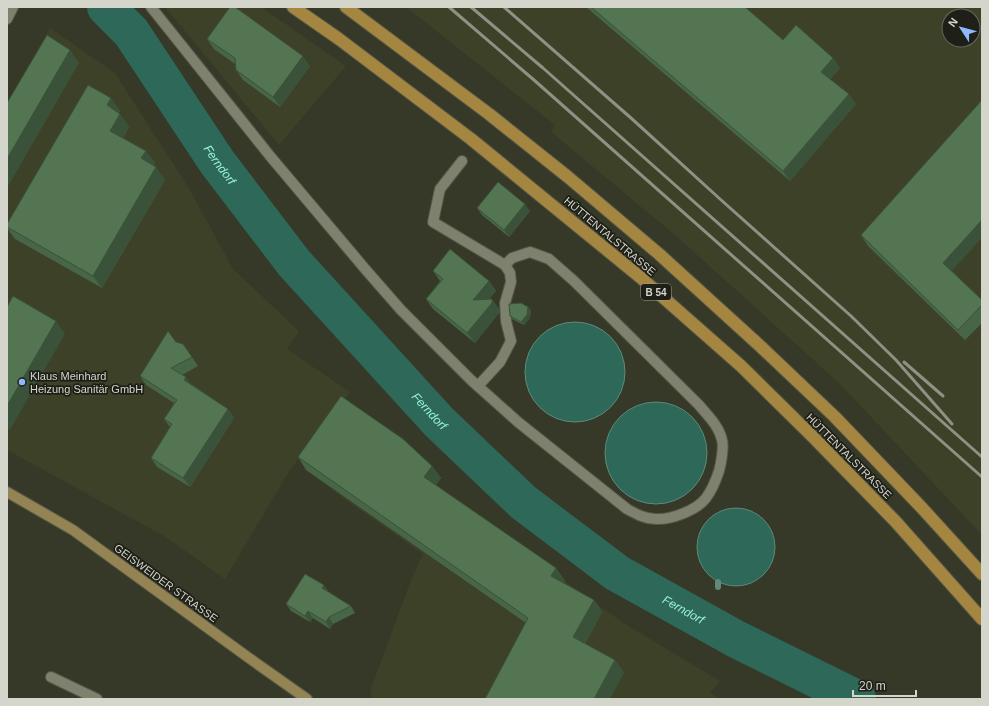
<svg xmlns="http://www.w3.org/2000/svg" width="989" height="706" font-family="Helvetica,sans-serif">
  <rect width="100%" height="100%" fill="#363927"/>
  <g fill="#3d4128" fill-rule="evenodd">
    <polygon points="165,7 261,7 346,66 279,145"/>
    <path d="M 406,7 L 982,7 L 982,535 L 840,384 L 675,235 L 551,132 L 555,125 ZM 949,16 L 973,16 L 973,40 L 949,40 Z"/>
    <polygon points="50,28 115,73 190,190 233,269 299,331 287,349 350,392 290,470 225,579 164,536 7,450 7,113"/>
    <polygon points="350,408 433,490 565,581 622,622 720,681 710,693 720,699 373,699 370,691 411,580 423,554 347,501 306,470"/>
  </g>
  <g fill="#2e6858" stroke="#60897a">
    <circle cx="575" cy="372" r="50"/>
    <circle cx="656" cy="453" r="51"/>
    <circle cx="736" cy="547" r="39"/>
  </g>
  <g fill="none" stroke-linecap="round" stroke-linejoin="round">
    <g stroke="#60897a" stroke-width="6">
      <polyline points="718,587 718,582"/>
      <polyline points="713,626 715,610"/>
    </g>
    <path stroke="#2e6858" stroke-width="38" id="s1" d="M 106,7 L 131,32 L 217,162 L 294,263 L 439,422 L 523,502 L 617,573 L 736,639 L 857,699"/>
    <defs>
      <g id="minor">
        <path d="M 151,7 L 270,156 L 366,270 L 401,310 L 471,380 L 518,422 L 627,509 C 636,514 645,519 656,519 C 671,520 697,510 706,498 C 712,490 716,480 719,471 C 721,464 724,447 722,440 C 719,426 708,416 699,405 L 574,281 L 549,259 L 530,252 L 512,258 L 505,265"/>
        <polyline points="7,19 13,7"/>
        <polyline points="462,161 440,189 433,222 505,265 510,273 511,282 505,303 506,321 511,341 500,362 478,386"/>
        <polyline points="51,677 97,699"/>
      </g>
      <polyline id="major" points="7,492 73,530 249,658 307,699"/>
      <g id="highway">
        <polyline points="293,7 339,39 471,139 640,277 741,366 813,437 896,522 982,619"/>
        <polyline points="346,7 489,114 568,177 659,254 759,345 835,417 922,508 982,574"/>
      </g>
    </defs>
    <use href="#minor" stroke="#555647" stroke-width="12"/>
    <use href="#major" stroke="#555647" stroke-width="12"/>
    <use href="#highway" stroke="#555647" stroke-width="14"/>
    <use href="#minor" stroke="#7e816e" stroke-width="10"/>
    <use href="#major" stroke="#958453" stroke-width="10"/>
    <use href="#highway" stroke="#a58641" stroke-width="12"/>
    <g stroke="#8f9184" stroke-width="3">
      <polyline points="449,7 534,80 982,477"/>
      <polyline points="471,7 543,68 982,457"/>
      <polyline points="504,7 631,118 720,199 851,316 896,360 952,424"/>
      <polyline points="904,362 943,396"/>
    </g>
  </g>
  <g fill="#476547">
    <polygon points="586,7 745,7 783,40 833,58 840,68 830,79 856,104 790,181"/>
    <polygon points="207,39 310,66 280,107 243,80 236,70 235,64 214,49"/>
    <polygon points="111,98 120,111 119,113 129,127 123,138 146,151 155,163 153,166 165,180 102,288 15,239 7,228 7,224"/>
    <polygon points="477,208 530,211 509,237 482,215"/>
    <polygon points="861,235 952,271 982,300 982,323 965,340 868,246"/>
    <polygon points="433,271 489,281 496,291 489,299 499,309 499,313 475,343 433,309 426,299 440,281"/>
    <polygon points="531,310 530,318 524,325 512,319 510,316"/>
    <polygon points="176,342 183,344 198,366 182,375 191,384 228,409 234,418 190,487 157,467 151,458 170,427 164,419 174,403 146,385 140,376"/>
    <polygon points="298,457 432,466 441,478 436,485 556,568 565,581 564,583 594,600 602,612 585,644 615,660 624,673 526,623 306,470"/>
    <polygon points="329,592 351,606 355,613 333,624 330,629 313,618 310,622 291,611 286,604"/>
  </g>
  <g fill="#3a5239">
    <polygon points="70,50 79,63 7,188 7,159"/>
    <polygon points="303,56 310,66 280,107 273,97"/>
    <polygon points="833,58 840,68 828,82 821,72"/>
    <polygon points="849,94 856,104 790,181 783,171"/>
    <polygon points="111,98 120,111 116,118 107,105"/>
    <polygon points="120,114 129,127 119,144 110,131"/>
    <polygon points="146,151 155,163 150,171 141,158"/>
    <polygon points="156,167 165,180 102,288 93,276"/>
    <polygon points="525,204 530,211 509,237 504,230"/>
    <polygon points="982,220 982,238 950,273 943,263"/>
    <polygon points="489,281 496,291 480,310 473,300"/>
    <polygon points="492,299 499,309 499,313 475,343 467,333"/>
    <polygon points="528,307 531,310 530,318 524,325 521,322"/>
    <polygon points="56,321 65,334 10,430 7,427 7,406"/>
    <polygon points="186,377 192,386 184,380"/>
    <polygon points="228,409 234,418 190,487 183,478"/>
    <polygon points="432,466 441,478 433,490 424,477"/>
    <polygon points="556,568 565,581 560,589 551,576"/>
    <polygon points="324,585 329,592 322,588"/>
    <polygon points="594,600 602,612 582,650 573,637"/>
    <polygon points="308,611 313,618 310,622 305,616"/>
    <polygon points="329,617 333,624 330,629 326,622"/>
    <polygon points="615,660 624,673 610,699 594,699"/>
  </g>
  <g fill="#537552" stroke="#3a5239">
    <polygon points="230,7 235,7 303,56 273,97 236,70 235,58 207,39"/>
    <polygon points="591,7 745,7 783,40 796,25 833,58 821,72 849,94 783,171"/>
    <polygon points="47,35 70,50 7,159 7,103"/>
    <polygon points="88,85 111,98 107,105 120,114 110,131 146,151 141,158 156,167 93,276 7,227 7,224"/>
    <polygon points="982,100 982,220 943,263 982,300 982,305 958,330 861,235"/>
    <polygon points="498,182 525,204 504,230 477,208"/>
    <polygon points="450,249 489,281 473,300 492,299 492,303 467,333 426,299 443,279 433,271"/>
    <polygon points="13,296 56,321 7,406 7,307"/>
    <polygon points="521,303 528,307 527,315 521,322 510,316 509,304"/>
    <polygon points="168,331 176,342 183,344 192,357 171,368 186,377 184,380 228,409 183,478 151,458 172,424 164,419 177,400 140,376"/>
    <polygon points="341,396 403,439 432,466 424,477 556,568 551,576 594,600 573,637 615,660 594,699 485,699 528,618 298,457"/>
    <polygon points="305,574 324,585 322,588 351,606 329,617 326,622 308,611 305,616 286,604"/>
  </g>
  <circle fill="#8eb9fd" stroke="#1e1f17" stroke-width="1.5" cx="22" cy="382" r="4"/>
  <g text-anchor="middle" stroke-width="3.5" stroke-linejoin="round" paint-order="stroke">
    <rect fill="#1e1f17" stroke="#9d9e95" stroke-width="1" x="641" y="284" width="30" height="16" rx="3"/>
    <g font-size="10" font-weight="bold" fill="#d4d5cb">
      <text x="656" y="296">B 54</text>
    </g>
    <g font-size="11" fill="#d4d5cb" stroke="#1e1f17">
      <text transform="translate(610 236) rotate(40)" y="4">HÜTTENTALSTRASSE</text>
      <text transform="translate(849 456) rotate(45)" y="4">HÜTTENTALSTRASSE</text>
      <text transform="translate(166 583) rotate(36)" y="4">GEISWEIDER STRASSE</text>
    </g>
    <g font-size="11" fill="#d4d5cb" stroke="#1e1f17" text-anchor="start">
      <text x="30" y="380">Klaus Meinhard<tspan x="30" dy="13">Heizung Sanitär GmbH</tspan></text>
    </g>
    <g font-size="12" font-style="italic" fill="#98f4d8" stroke="#1e1f17">
      <text dy="4" stroke="none"><textPath href="#s1" startOffset="195">Ferndorf</textPath></text>
      <text dy="4" stroke="none"><textPath href="#s1" startOffset="519">Ferndorf</textPath></text>
      <text dy="4" stroke="none"><textPath href="#s1" startOffset="843">Ferndorf</textPath></text>
    </g>
  </g>
  <rect width="989" height="706" fill="none" stroke="#d4d5cb" stroke-width="16"/>
  <g transform="translate(961 28) rotate(306)"><circle r="19" fill="#1e1f17" stroke="#67685f"/>
  <path d="M0-3L7 15L0 10L-7 15Z" fill="#8eb9fd"/>
  <text y="-6" font-size="11" font-weight="bold" text-anchor="middle" fill="#d4d5cb">N</text>
  </g>
  <path d="M853 690v6h63v-6" fill="none" stroke="#d4d5cb" stroke-width="2"/>
  <text x="859" y="690" font-size="12" fill="#d4d5cb" stroke="#1e1f17" stroke-width="3" paint-order="stroke">20 m</text>
</svg>
